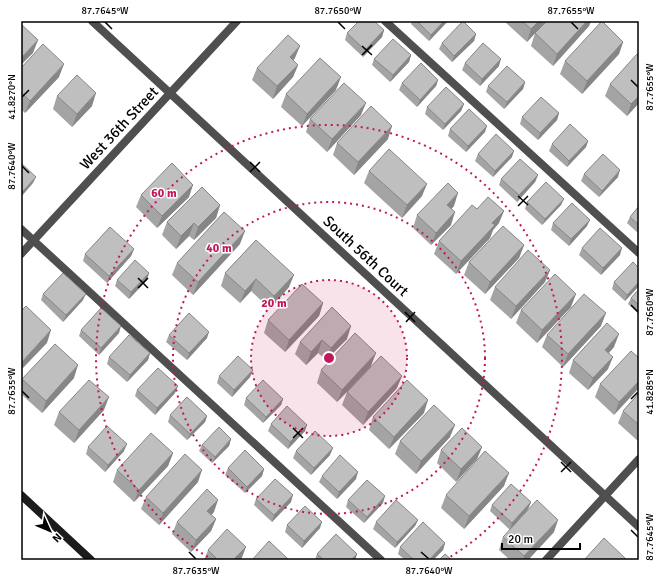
<svg xmlns="http://www.w3.org/2000/svg" width="660" height="581" font-family="Signika,sans-serif">
  <rect width="100%" height="100%" fill="#fff"/>
  <g fill="none" stroke-linecap="round" stroke-linejoin="round">
    <g stroke="#4f4f4f" stroke-width="8">
      <polyline points="385,21 639,253"/>
      <polyline points="21,229 381,560"/>
      <polyline points="546,560 639,459"/>
    </g>
    <g stroke="#4f4f4f" stroke-width="8">
      <polyline points="92,21 639,527"/>
      <polyline points="21,254 237,21"/>
    </g>
    <polyline stroke="#1c1c1c" stroke-width="8" points="21,495 91,560"/>
  </g>
  <g fill="#a4a4a4">
    <polygon points="412,21 448,21 429,41 411,24"/>
    <polygon points="505,21 546,21 527,42 505,22"/>
    <polygon points="547,21 591,21 589,26 553,66 531,46 535,33"/>
    <polygon points="384,30 382,37 363,57 345,40 347,33"/>
    <polygon points="476,34 474,41 452,62 439,49 442,43"/>
    <polygon points="623,42 619,54 582,94 560,74 565,61"/>
    <polygon points="411,55 409,62 390,82 372,65 374,59"/>
    <polygon points="639,56 639,103 627,116 605,96 610,84"/>
    <polygon points="295,58 293,61 298,65 293,77 273,99 252,80 257,68"/>
    <polygon points="465,63 499,66 480,86 462,70"/>
    <polygon points="21,68 59,77 25,113 21,109"/>
    <polygon points="438,80 436,86 417,107 399,90 402,83"/>
    <polygon points="525,82 523,89 504,109 486,92 488,86"/>
    <polygon points="336,90 302,126 281,107 286,94"/>
    <polygon points="57,96 92,106 72,127 53,109"/>
    <polygon points="464,104 461,111 443,130 425,114 427,107"/>
    <polygon points="559,113 557,120 538,140 520,124 522,117"/>
    <polygon points="361,115 327,152 306,132 310,119"/>
    <polygon points="450,129 485,132 466,152 448,136"/>
    <polygon points="388,139 354,175 333,155 337,143"/>
    <polygon points="588,141 586,147 567,167 549,151 552,144"/>
    <polygon points="478,154 512,157 493,177 475,161"/>
    <polygon points="369,171 422,196 402,218 364,183"/>
    <polygon points="584,174 618,177 599,197 581,181"/>
    <polygon points="538,175 535,182 517,202 499,185 501,179"/>
    <polygon points="141,195 189,197 157,228 136,207"/>
    <polygon points="527,202 561,205 542,225 525,209"/>
    <polygon points="220,205 216,218 194,240 189,236 176,249 162,235 167,222"/>
    <polygon points="454,206 451,209 451,225 431,245 413,228 417,215"/>
    <polygon points="639,206 639,234 627,223 630,217"/>
    <polygon points="477,209 499,223 493,230 490,238 456,274 434,254 439,241"/>
    <polygon points="553,223 587,226 569,246 551,230"/>
    <polygon points="256,240 289,287 270,309 251,291 240,303 221,286 225,273"/>
    <polygon points="240,244 193,295 172,275 177,263"/>
    <polygon points="524,245 519,258 485,294 464,275 469,262"/>
    <polygon points="582,248 620,255 601,275 579,255"/>
    <polygon points="134,249 131,256 107,283 83,261 85,254"/>
    <polygon points="639,268 639,286 625,301 612,289 614,282"/>
    <polygon points="550,270 545,282 511,319 490,300 495,287"/>
    <polygon points="117,280 147,280 129,299 115,286"/>
    <polygon points="639,289 639,314 628,304 631,298"/>
    <polygon points="43,294 83,300 63,322 41,300"/>
    <polygon points="323,303 319,316 285,352 264,333 268,320"/>
    <polygon points="571,307 537,343 516,323 521,310"/>
    <polygon points="601,326 563,367 542,347 547,335"/>
    <polygon points="81,330 119,333 99,355 79,336"/>
    <polygon points="169,335 207,338 187,360 166,342"/>
    <polygon points="347,339 326,360 318,353 306,365 295,354 300,342"/>
    <polygon points="614,347 609,353 608,369 588,390 569,373 573,360"/>
    <polygon points="150,353 148,360 127,382 107,364 109,357"/>
    <polygon points="639,358 614,415 595,397 600,384"/>
    <polygon points="372,366 397,388 363,425 342,405 347,392 337,402 317,383 321,370"/>
    <polygon points="253,370 250,377 232,397 217,383 219,376"/>
    <polygon points="74,378 42,413 21,394 21,382 22,379"/>
    <polygon points="137,390 175,393 155,415 135,396"/>
    <polygon points="639,393 639,442 618,423 623,411"/>
    <polygon points="246,398 283,399 281,405 263,423 244,405"/>
    <polygon points="104,410 74,443 54,425 59,412"/>
    <polygon points="424,413 389,449 369,430 373,417"/>
    <polygon points="170,415 207,416 205,422 187,440 168,422"/>
    <polygon points="271,424 305,431 288,449 268,431"/>
    <polygon points="450,437 416,474 395,454 400,441"/>
    <polygon points="231,439 229,446 212,463 199,451 202,445"/>
    <polygon points="88,447 124,451 105,472 86,454"/>
    <polygon points="482,447 477,459 456,482 437,463 441,450"/>
    <polygon points="296,451 330,455 311,475 293,458"/>
    <polygon points="173,453 168,466 134,502 113,482 117,470"/>
    <polygon points="228,468 264,469 262,476 245,493 225,475"/>
    <polygon points="322,476 356,479 337,499 319,482"/>
    <polygon points="198,482 159,525 141,509 146,497"/>
    <polygon points="504,486 464,529 441,508 446,495"/>
    <polygon points="256,499 291,502 272,522 254,505"/>
    <polygon points="348,500 383,503 364,523 346,507"/>
    <polygon points="531,502 528,509 510,530 490,511 492,505"/>
    <polygon points="214,512 211,515 216,519 211,531 191,552 172,534 177,522"/>
    <polygon points="418,520 415,526 395,548 373,529 376,522"/>
    <polygon points="287,525 320,528 302,548 285,532"/>
    <polygon points="554,532 528,560 510,560 499,550 503,537"/>
    <polygon points="445,543 443,550 433,560 405,560 398,554 400,547"/>
    <polygon points="208,550 241,559 241,560 204,560"/>
    <polygon points="317,554 357,554 355,560 315,560"/>
  </g>
  <g fill="#868686">
    <polygon points="444,21 448,21 429,41 431,35"/>
    <polygon points="539,21 546,21 527,42 531,29"/>
    <polygon points="587,21 591,21 589,26 553,66 557,54"/>
    <polygon points="384,30 382,37 363,57 365,50"/>
    <polygon points="476,34 474,41 452,62 454,56"/>
    <polygon points="38,40 33,53 21,65 21,58"/>
    <polygon points="623,42 619,54 582,94 587,81"/>
    <polygon points="300,46 295,58 285,70 290,57"/>
    <polygon points="411,55 409,62 390,82 393,75"/>
    <polygon points="501,59 499,66 480,86 482,79"/>
    <polygon points="64,64 59,77 25,113 30,101"/>
    <polygon points="298,65 293,77 273,99 277,86"/>
    <polygon points="341,77 336,90 302,126 307,114"/>
    <polygon points="438,80 436,86 417,107 420,100"/>
    <polygon points="525,82 523,89 504,109 507,102"/>
    <polygon points="96,93 92,106 72,127 77,114"/>
    <polygon points="639,96 639,103 627,116 631,104"/>
    <polygon points="366,103 361,115 327,152 332,139"/>
    <polygon points="464,104 461,111 443,130 445,124"/>
    <polygon points="559,113 557,120 538,140 540,133"/>
    <polygon points="392,126 388,139 354,175 358,162"/>
    <polygon points="487,126 485,132 466,152 468,146"/>
    <polygon points="588,141 586,147 567,167 569,161"/>
    <polygon points="514,151 512,157 493,177 495,171"/>
    <polygon points="620,170 618,177 599,197 602,191"/>
    <polygon points="538,175 535,182 517,202 519,195"/>
    <polygon points="36,177 33,183 21,197 21,193"/>
    <polygon points="427,184 422,196 402,218 407,205"/>
    <polygon points="193,185 189,197 157,228 162,216"/>
    <polygon points="458,193 454,206 443,218 447,205"/>
    <polygon points="564,199 561,205 542,225 545,219"/>
    <polygon points="220,205 216,218 194,240 198,227"/>
    <polygon points="504,211 499,223 493,230 490,238 456,274 461,261 492,223"/>
    <polygon points="455,212 451,225 431,245 436,233"/>
    <polygon points="590,220 587,226 569,246 571,239"/>
    <polygon points="194,223 189,236 176,249 181,236"/>
    <polygon points="245,231 240,244 193,295 198,282"/>
    <polygon points="524,245 519,258 485,294 490,282"/>
    <polygon points="622,248 620,255 601,275 603,268"/>
    <polygon points="134,249 131,256 107,283 109,276"/>
    <polygon points="550,270 545,282 511,319 516,306"/>
    <polygon points="149,273 147,280 129,299 131,292"/>
    <polygon points="294,275 289,287 270,309 274,296"/>
    <polygon points="256,279 251,291 240,303 245,291"/>
    <polygon points="639,282 639,286 625,301 627,295"/>
    <polygon points="86,294 83,300 63,322 66,315"/>
    <polygon points="576,294 571,307 537,343 542,330"/>
    <polygon points="323,303 319,316 285,352 289,340"/>
    <polygon points="606,313 601,326 563,367 568,354"/>
    <polygon points="121,326 119,333 99,355 101,348"/>
    <polygon points="351,326 347,339 326,360 331,348"/>
    <polygon points="51,330 47,343 21,370 21,363"/>
    <polygon points="209,332 207,338 187,360 189,353"/>
    <polygon points="619,334 614,347 600,362 605,350"/>
    <polygon points="322,340 318,353 306,365 311,352"/>
    <polygon points="150,353 148,360 127,382 130,375"/>
    <polygon points="376,353 371,366 337,402 342,390"/>
    <polygon points="613,357 608,369 588,390 593,378"/>
    <polygon points="78,365 74,378 42,413 46,401"/>
    <polygon points="253,370 250,377 232,397 234,390"/>
    <polygon points="402,376 397,388 363,425 368,412"/>
    <polygon points="639,381 639,388 614,415 619,402"/>
    <polygon points="178,386 175,393 155,415 157,408"/>
    <polygon points="109,397 104,410 74,443 79,430"/>
    <polygon points="283,399 281,405 263,423 266,417"/>
    <polygon points="428,400 424,413 389,449 394,437"/>
    <polygon points="207,416 205,422 187,440 190,434"/>
    <polygon points="307,425 305,431 288,449 290,442"/>
    <polygon points="455,425 450,437 416,474 421,461"/>
    <polygon points="231,439 229,446 212,463 215,457"/>
    <polygon points="127,444 124,451 105,472 108,465"/>
    <polygon points="482,447 477,459 456,482 461,469"/>
    <polygon points="333,448 330,455 311,475 314,468"/>
    <polygon points="173,453 168,466 134,502 139,490"/>
    <polygon points="264,469 262,476 245,493 247,487"/>
    <polygon points="202,470 198,482 159,525 163,513"/>
    <polygon points="358,472 356,479 337,499 339,492"/>
    <polygon points="509,473 504,486 464,529 469,516"/>
    <polygon points="293,495 291,502 272,522 274,515"/>
    <polygon points="385,496 383,503 364,523 367,517"/>
    <polygon points="218,500 214,512 203,524 207,511"/>
    <polygon points="531,502 528,509 510,530 512,523"/>
    <polygon points="216,519 211,531 191,552 196,540"/>
    <polygon points="418,520 415,526 395,548 397,542"/>
    <polygon points="558,520 554,532 528,560 523,560 524,556"/>
    <polygon points="322,522 320,528 302,548 304,541"/>
    <polygon points="445,543 443,550 433,560 429,560"/>
    <polygon points="246,547 241,560 233,560"/>
    <polygon points="357,554 355,560 351,560"/>
  </g>
  <g fill="#bfbfbf" stroke="#868686">
    <polygon points="359,21 374,21 384,30 365,50 347,33"/>
    <polygon points="417,21 444,21 431,35"/>
    <polygon points="463,21 476,34 454,56 442,43"/>
    <polygon points="522,21 539,21 531,29"/>
    <polygon points="547,21 587,21 557,54 535,33"/>
    <polygon points="602,21 623,42 587,81 565,61"/>
    <polygon points="21,24 38,40 21,58"/>
    <polygon points="288,35 300,46 290,57 298,65 277,86 257,68"/>
    <polygon points="393,39 411,55 393,75 374,59"/>
    <polygon points="483,43 501,59 482,79 465,63"/>
    <polygon points="43,44 64,64 30,101 21,92 21,68"/>
    <polygon points="637,54 639,56 639,96 631,104 610,84"/>
    <polygon points="320,58 341,77 307,114 286,94"/>
    <polygon points="421,63 438,80 420,100 402,83"/>
    <polygon points="507,66 525,82 507,102 488,86"/>
    <polygon points="77,75 96,93 77,114 57,96"/>
    <polygon points="344,83 366,103 332,139 310,119"/>
    <polygon points="446,87 464,104 445,124 427,107"/>
    <polygon points="541,97 559,113 540,133 522,117"/>
    <polygon points="371,106 392,126 358,162 337,143"/>
    <polygon points="469,109 487,126 468,146 450,129"/>
    <polygon points="570,124 588,141 569,161 552,144"/>
    <polygon points="496,134 514,151 495,171 478,154"/>
    <polygon points="389,149 427,184 407,205 369,171"/>
    <polygon points="603,154 620,170 602,191 584,174"/>
    <polygon points="520,159 538,175 519,195 501,179"/>
    <polygon points="21,163 36,177 21,193"/>
    <polygon points="172,163 193,185 162,216 141,195"/>
    <polygon points="546,182 564,199 545,219 527,202"/>
    <polygon points="448,183 458,193 447,205 455,212 436,233 417,215"/>
    <polygon points="202,187 220,205 198,227 194,223 181,236 167,222"/>
    <polygon points="488,197 504,211 492,223 495,225 461,261 439,241 472,205 477,209"/>
    <polygon points="572,203 590,220 571,239 553,223"/>
    <polygon points="639,206 639,225 630,217"/>
    <polygon points="224,212 245,231 198,282 177,263"/>
    <polygon points="503,226 524,245 490,282 469,262"/>
    <polygon points="110,227 134,249 109,276 85,254"/>
    <polygon points="600,228 622,248 603,268 582,248"/>
    <polygon points="256,240 294,275 274,296 256,279 245,291 225,273"/>
    <polygon points="528,250 550,270 516,306 495,287"/>
    <polygon points="135,260 149,273 131,292 117,280"/>
    <polygon points="633,262 639,268 639,282 627,295 614,282"/>
    <polygon points="63,273 86,294 66,315 43,294"/>
    <polygon points="555,274 576,294 542,330 521,310"/>
    <polygon points="302,284 323,303 289,340 268,320"/>
    <polygon points="639,289 639,305 631,298"/>
    <polygon points="584,294 606,313 568,354 547,335"/>
    <polygon points="26,306 51,330 21,363 21,311"/>
    <polygon points="332,307 351,326 331,348 322,340 311,352 300,342"/>
    <polygon points="101,308 121,326 101,348 81,330"/>
    <polygon points="189,313 209,332 189,353 169,335"/>
    <polygon points="607,323 619,334 605,350 613,357 593,378 573,360"/>
    <polygon points="355,333 376,353 342,390 321,370"/>
    <polygon points="129,335 150,353 130,375 109,357"/>
    <polygon points="55,344 78,365 46,401 22,379"/>
    <polygon points="631,351 639,358 639,381 619,402 600,384"/>
    <polygon points="238,356 253,370 234,390 219,376"/>
    <polygon points="381,356 402,376 368,412 347,392"/>
    <polygon points="158,368 178,386 157,408 137,390"/>
    <polygon points="89,380 109,397 79,430 59,412"/>
    <polygon points="263,380 283,399 266,417 246,398"/>
    <polygon points="407,380 428,400 394,437 373,417"/>
    <polygon points="639,393 639,425 623,411"/>
    <polygon points="187,397 207,416 190,434 170,415"/>
    <polygon points="434,405 455,425 421,461 400,441"/>
    <polygon points="287,406 307,425 290,442 271,424"/>
    <polygon points="107,426 127,444 108,465 88,447"/>
    <polygon points="219,427 231,439 215,457 202,445"/>
    <polygon points="462,428 482,447 461,469 441,450"/>
    <polygon points="315,431 333,448 314,468 296,451"/>
    <polygon points="151,433 173,453 139,490 117,470"/>
    <polygon points="245,450 264,469 247,487 228,468"/>
    <polygon points="485,451 509,473 469,516 446,495"/>
    <polygon points="185,454 202,470 163,513 146,497"/>
    <polygon points="340,455 358,472 339,492 322,476"/>
    <polygon points="275,479 293,495 274,515 256,499"/>
    <polygon points="367,480 385,496 367,517 348,500"/>
    <polygon points="511,484 531,502 512,523 492,505"/>
    <polygon points="207,489 218,500 207,511 216,519 196,540 177,522"/>
    <polygon points="396,500 418,520 397,542 376,522"/>
    <polygon points="537,500 558,520 524,556 503,537"/>
    <polygon points="305,506 322,522 304,541 287,525"/>
    <polygon points="423,522 445,543 429,560 414,560 400,547"/>
    <polygon points="227,529 246,547 233,560 218,560 208,550"/>
    <polygon points="336,534 357,554 351,560 324,560 317,554"/>
    <polygon points="604,538 627,560 584,560"/>
    <polygon points="269,541 289,560 252,560"/>
    <polygon points="445,554 452,560 439,560"/>
  </g>
  <path fill="none" stroke="#000" stroke-width="1.5" d="M 105,22 L 112,29M 338,22 L 345,29M 571,22 L 578,29M 362,46 L 372,55M 362,55 L 372,45M 631,80 L 638,87M 22,97 L 29,90M 250,162 L 260,172M 22,166 L 29,173M 250,172 L 260,162M 518,196 L 528,205M 518,206 L 528,196M 138,278 L 148,288M 138,288 L 148,278M 631,305 L 638,312M 405,312 L 415,322M 406,322 L 415,312M 22,391 L 29,398M 631,399 L 638,392M 293,428 L 303,438M 293,438 L 303,428M 561,462 L 571,472M 561,472 L 571,462M 631,530 L 638,537M 189,552 L 196,559M 421,552 L 429,559"/>
  <circle cx="329" cy="358" r="78" fill="#c2185b" fill-opacity=".12"/>
  <g fill="none" stroke="#c2185b" stroke-width="2" stroke-dasharray="2 4">
    <circle cx="329" cy="358" r="78"/>
    <circle cx="329" cy="358" r="156"/>
    <path d="M213 560A233 233 0 1 1 445 560"/>
  </g>
  <g text-anchor="middle" stroke-width="3" stroke-linejoin="round" paint-order="stroke">
    <g font-size="15" fill="#000" stroke="#fff">
      <text transform="translate(119 128) rotate(-47)" y="5">West 36th Street</text>
      <text transform="translate(366 256) rotate(43)" y="5">South 56th Court</text>
    </g>
  </g>
  <circle cx="329" cy="358" r="6" fill="#c2185b" stroke="#fff" stroke-width="2"/>
  <g font-size="12" text-anchor="middle" font-weight="bold" fill="#c2185b" stroke="#fff" stroke-width="3" stroke-linejoin="round" paint-order="stroke">
    <text x="164" y="197">60 m</text>
    <text x="219" y="252">40 m</text>
    <text x="274" y="307">20 m</text>
  </g>
  <rect width="660" height="581" fill="none" stroke="#ffffff" stroke-width="44"/>
  <g transform="translate(50 531) rotate(134)" stroke="#ffffff" stroke-width="3" paint-order="stroke">
  <path d="M0-3L7 15L0 10L-7 15Z" fill="#000000"/>
  <text y="-6" font-size="11" font-weight="bold" text-anchor="middle" fill="#000000">N</text>
  </g>
  <path d="M502 543v6h78v-6" fill="none" stroke="#000000" stroke-width="2"/>
  <text x="508" y="543" font-size="12" fill="#000000" stroke="#ffffff" stroke-width="3" paint-order="stroke">20 m</text>
  <rect x="22" y="22" width="616" height="537" fill="none" stroke="#000" stroke-width="1.5"/>
  <g font-size="10" text-anchor="middle" fill="#000">
    <text x="105" y="14">87.7645°W</text>
    <text x="338" y="14">87.7650°W</text>
    <text x="571" y="14">87.7655°W</text>
    <text transform="translate(649 87) rotate(-90)" y="4">87.7655°W</text>
    <text transform="translate(11 97) rotate(-90)" y="4">41.8270°N</text>
    <text transform="translate(11 166) rotate(-90)" y="4">87.7640°W</text>
    <text transform="translate(649 312) rotate(-90)" y="4">87.7650°W</text>
    <text transform="translate(11 391) rotate(-90)" y="4">87.7635°W</text>
    <text transform="translate(649 392) rotate(-90)" y="4">41.8285°N</text>
    <text transform="translate(649 537) rotate(-90)" y="4">87.7645°W</text>
    <text x="196" y="574">87.7635°W</text>
    <text x="429" y="574">87.7640°W</text>
  </g>
</svg>
